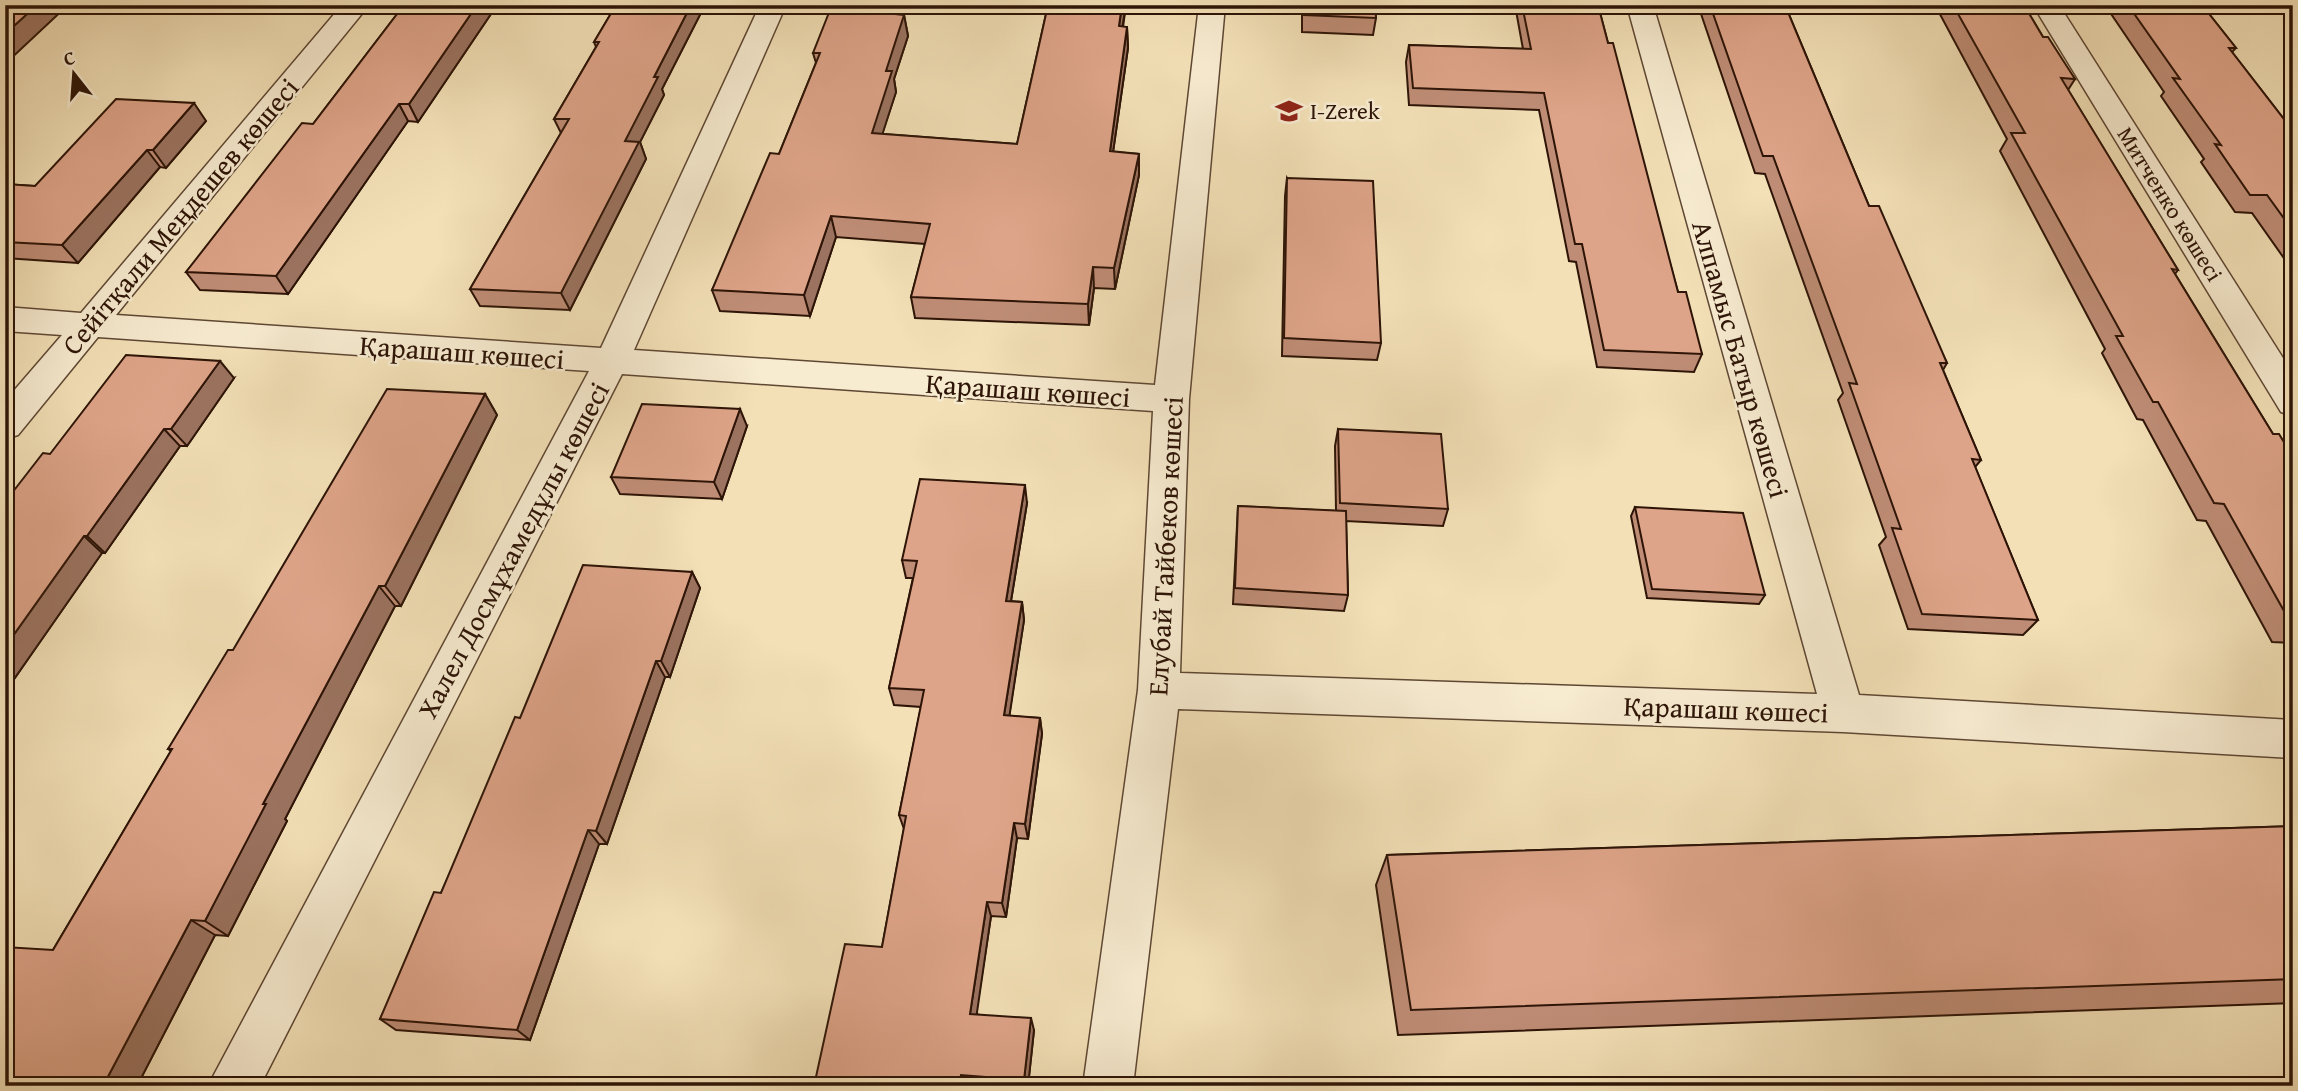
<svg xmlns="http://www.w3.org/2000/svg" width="2298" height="1091" font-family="'Gentium Book Plus',serif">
  <rect width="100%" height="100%" fill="#f3e0b7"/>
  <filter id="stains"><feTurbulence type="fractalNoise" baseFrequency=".00286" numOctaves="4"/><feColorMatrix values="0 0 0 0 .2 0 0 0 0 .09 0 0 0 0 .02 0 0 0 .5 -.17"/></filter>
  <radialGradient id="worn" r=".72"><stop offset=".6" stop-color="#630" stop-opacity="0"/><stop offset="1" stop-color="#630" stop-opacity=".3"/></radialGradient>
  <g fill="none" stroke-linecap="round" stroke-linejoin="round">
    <defs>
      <g id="minor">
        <polygon points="342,5 369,5 116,315 601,348 760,5 786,5 634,350 1155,385 1199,5 1225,5 1189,399 1180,673 1817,694 1627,5 1653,5 1859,695 2293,720 2293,758 1843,732 1178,709 1133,1086 1083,1086 1138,690 1153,411 622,374 260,1086 208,1086 589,371 98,337 18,435 5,439 5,401 62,335 5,331 5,307 81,313"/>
        <polygon points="2033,5 2059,5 2293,374 2293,416 2281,412"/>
      </g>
    </defs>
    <use href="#minor" stroke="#5e4733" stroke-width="3"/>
    <use href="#minor" fill="#f7ebd0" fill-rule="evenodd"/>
  </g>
  <g fill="#bf8d76" stroke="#2d1407" stroke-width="2">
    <polygon points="404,5 497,5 418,122 408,121 288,294 200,290 186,272 313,124"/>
    <polygon points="616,5 705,5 662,89 664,95 640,142 646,159 570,310 480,306 470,289 561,133 554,119 596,47 594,42"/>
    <polygon points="1048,5 1126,5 1123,27 1127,27 1128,48 1113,152 1139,154 1139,175 1115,289 1094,288 1089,325 915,318 911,297 925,244 836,237 810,316 720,311 712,290 779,154 816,63 813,53 904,15 908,36 894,79 896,92 882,134 1017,144"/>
    <polygon points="1302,5 1375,5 1376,18 1373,35 1302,32"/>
    <polygon points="1515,5 1598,5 1608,43 1678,292 1702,354 1694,372 1597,367 1576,262 1569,261 1539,110 1409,105 1406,62 1409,45 1523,49"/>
    <polygon points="1698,5 1785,5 1869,206 1947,363 1943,370 1981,460 1975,467 2038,620 2023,635 1908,629 1879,545 1886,537 1838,400 1843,393 1765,174 1755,173"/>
    <polygon points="1935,5 2024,5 2043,37 2075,79 2068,90 2178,270 2175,274 2273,434 2293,457 2293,643 2272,642 2206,521 2197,520 2143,420 2137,419 2102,353 2105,349 2000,151 2007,139"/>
    <polygon points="2105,5 2202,5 2236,48 2232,52 2290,127 2288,130 2293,136 2293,271 2252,213 2235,212 2201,162 2204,159 2161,96 2164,92"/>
    <polygon points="206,121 166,168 160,167 78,263 5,258 5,184 35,186"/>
    <polygon points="1287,178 1381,343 1377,360 1282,356 1285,196"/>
    <polygon points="234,378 187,446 180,446 105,553 102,553 5,692 5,502 50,454"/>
    <polygon points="485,394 497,415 401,606 395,606 285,819 287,821 228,936 215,935 137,1086 5,1086 53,950 171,751 168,749"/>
    <polygon points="747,426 722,499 620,494 611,477"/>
    <polygon points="1338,429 1448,509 1443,526 1346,521 1348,595 1344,611 1233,604 1238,506 1336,511 1335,446"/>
    <polygon points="1027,503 1011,601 1022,602 1024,620 1009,716 1040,718 1042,734 1028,839 1017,838 1006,917 991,916 976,1014 1034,1030 1028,1086 814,1086 882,947 904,829 899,815 921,707 894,705 889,688 913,578 906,578 902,560"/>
    <polygon points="1635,507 1765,595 1759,604 1647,598 1631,516"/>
    <polygon points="692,572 700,588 670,677 665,677 607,844 599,844 530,1040 396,1030 380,1019 441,893 520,718"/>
    <polygon points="2293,826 2293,1003 1398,1035 1376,885 1387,855"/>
  </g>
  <g fill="#9b7360" stroke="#2d1407" stroke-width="2">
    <polygon points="37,5 68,5 5,64 5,34"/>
    <polygon points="477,5 497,5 418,122 409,104"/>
    <polygon points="691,5 705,5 662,89 664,95 640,142 646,159 570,310 561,293 625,141 654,77"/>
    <polygon points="897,5 908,5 904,15 908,36 894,79 896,92 876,154 872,133 886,71 894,14"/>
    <polygon points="1122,5 1126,5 1119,47 1119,26"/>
    <polygon points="1127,27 1128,48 1110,173 1110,151"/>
    <polygon points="194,103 206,121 166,168 153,150"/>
    <polygon points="399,104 408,121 288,294 276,276"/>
    <polygon points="147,150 160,167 78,263 62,245"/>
    <polygon points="1139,154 1139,175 1115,289 1114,268"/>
    <polygon points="831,216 836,237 810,316 804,295"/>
    <polygon points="1093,267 1094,288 1089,325 1088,304"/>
    <polygon points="220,361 234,378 187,446 171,429"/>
    <polygon points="485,394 497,415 401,606 385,586"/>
    <polygon points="740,409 747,426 722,499 714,482"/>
    <polygon points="164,429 180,446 105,553 87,536"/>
    <polygon points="1025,485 1027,503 1008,619 1006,601"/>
    <polygon points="84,536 102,553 5,692 5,647"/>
    <polygon points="692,572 700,588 670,677 661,661"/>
    <polygon points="379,586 395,606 285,819 287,821 228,936 205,921 263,804"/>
    <polygon points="1022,602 1024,620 1007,732 1004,715"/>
    <polygon points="656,661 665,677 607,844 596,831"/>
    <polygon points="1040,718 1042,734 1028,839 1025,824"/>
    <polygon points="1014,823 1017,838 1006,917 1002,903"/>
    <polygon points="588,830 599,844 530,1040 517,1030"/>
    <polygon points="987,902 991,916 975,1026 970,1014"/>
    <polygon points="191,920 215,935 137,1086 103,1086"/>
    <polygon points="1031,1018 1034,1030 1028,1086 1026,1086 1024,1080"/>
    <polygon points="961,1075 966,1086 959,1086"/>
  </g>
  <g fill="#dea489" stroke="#2d1407" stroke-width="2">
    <polygon points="5,5 37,5 5,34"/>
    <polygon points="404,5 477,5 409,104 399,104 276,276 186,272 302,123 313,124"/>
    <polygon points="616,5 691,5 654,77 658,77 625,141 639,142 561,293 470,289 569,119 554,119 599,42 594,42"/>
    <polygon points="832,5 897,5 894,14 904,15 886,71 892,71 872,133 1017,144 1048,5 1122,5 1119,26 1127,27 1110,151 1139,154 1114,268 1093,267 1088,304 911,297 930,224 831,216 804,295 712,290 770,153 779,154 820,53 813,53"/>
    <polygon points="1304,5 1375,5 1376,18 1304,15"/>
    <polygon points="1522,5 1598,5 1608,43 1613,43 1678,292 1686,292 1702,354 1604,350 1582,244 1575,244 1544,93 1413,88 1409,45 1531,49"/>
    <polygon points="1710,5 1785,5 1869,206 1879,206 1947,363 1940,363 1981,460 1972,459 2038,620 1922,614 1892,528 1901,529 1849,383 1857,384 1773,156 1763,156"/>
    <polygon points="1953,5 2024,5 2043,37 2048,37 2075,79 2061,78 2178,270 2172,269 2273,434 2279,434 2293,457 2293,627 2224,504 2214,503 2158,402 2153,402 2116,336 2123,336 2011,133 2025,133"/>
    <polygon points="2128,5 2202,5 2236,48 2229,48 2290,127 2285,127 2293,136 2293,231 2267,195 2250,195 2215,144 2221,145 2173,78 2180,79"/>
    <polygon points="116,99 194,103 153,150 147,150 62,245 5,242 5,184 35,186"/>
    <polygon points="1287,178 1373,181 1381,343 1284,338"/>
    <polygon points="126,355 220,361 171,429 164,429 87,536 84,536 5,647 5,502 43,453 50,454"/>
    <polygon points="387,389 485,394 385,586 379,586 263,804 266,804 205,921 191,920 103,1086 5,1086 5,947 53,950 172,749 168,749 228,650 233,650"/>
    <polygon points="642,404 740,409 714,482 611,477"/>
    <polygon points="1338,429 1441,434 1448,509 1340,503"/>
    <polygon points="920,479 1025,485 1006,601 1022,602 1004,715 1040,718 1025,824 1014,823 1002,903 987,902 970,1014 1031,1018 1024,1080 961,1075 959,1086 814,1086 845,944 882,947 906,816 899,815 924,690 889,688 917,561 902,560"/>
    <polygon points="1238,506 1346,511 1348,595 1235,588"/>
    <polygon points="1635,507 1743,513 1765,595 1652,589"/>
    <polygon points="583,565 692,572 661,661 656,661 596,831 588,830 517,1030 380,1019 434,892 441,893 515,717 520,718"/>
    <polygon points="2293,826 2293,979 1411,1010 1387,855"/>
  </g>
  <defs>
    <symbol id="school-bare" viewBox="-9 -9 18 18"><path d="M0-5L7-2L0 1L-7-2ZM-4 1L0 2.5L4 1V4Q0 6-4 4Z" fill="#8f2418" stroke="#f7ebd0" stroke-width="2.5" paint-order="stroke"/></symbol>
  </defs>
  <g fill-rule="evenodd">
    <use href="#school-bare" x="1270" y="92" width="38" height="38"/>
  </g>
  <g text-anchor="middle" stroke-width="5" stroke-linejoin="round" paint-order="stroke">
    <g font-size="23" fill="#2d1407" stroke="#f7ebd0" text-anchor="start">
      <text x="1310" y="119">I-Zerek</text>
    </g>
    <g font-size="23" fill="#2d1407" stroke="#f7ebd0">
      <text transform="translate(2170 204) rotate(58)" y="8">Митченко көшесі</text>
    </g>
    <g font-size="28" fill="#2d1407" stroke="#f7ebd0">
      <text transform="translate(180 216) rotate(-50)" y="10">Сейітқали Меңдешев көшесі</text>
      <text transform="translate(462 352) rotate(4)" y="10">Қарашаш көшесі</text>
      <text transform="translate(1741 359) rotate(74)" y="10">Алпамыс Батыр көшесі</text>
      <text transform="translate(1028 390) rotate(4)" y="10">Қарашаш көшесі</text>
      <text transform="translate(1165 546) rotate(-87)" y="10">Елубай Тайбеков көшесі</text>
      <text transform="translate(513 550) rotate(-62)" y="10">Халел Досмұхамедұлы көшесі</text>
      <text transform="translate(1726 709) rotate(2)" y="10">Қарашаш көшесі</text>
    </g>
  </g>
  <rect width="2298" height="1091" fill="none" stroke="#f3e0b7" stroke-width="28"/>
  <rect x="7" y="7" width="2284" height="1077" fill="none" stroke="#2d1407" stroke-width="3.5"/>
  <rect x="14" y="14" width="2270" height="1063" fill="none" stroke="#2d1407" stroke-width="2"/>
  <g transform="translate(74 74) rotate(343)" stroke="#f7ebd0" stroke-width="5" paint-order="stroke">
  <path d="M0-5L12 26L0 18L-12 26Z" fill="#2d1407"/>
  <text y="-10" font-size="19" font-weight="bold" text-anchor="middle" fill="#2d1407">С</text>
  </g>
  <rect width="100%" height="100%" filter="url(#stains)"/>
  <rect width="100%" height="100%" fill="url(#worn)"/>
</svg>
